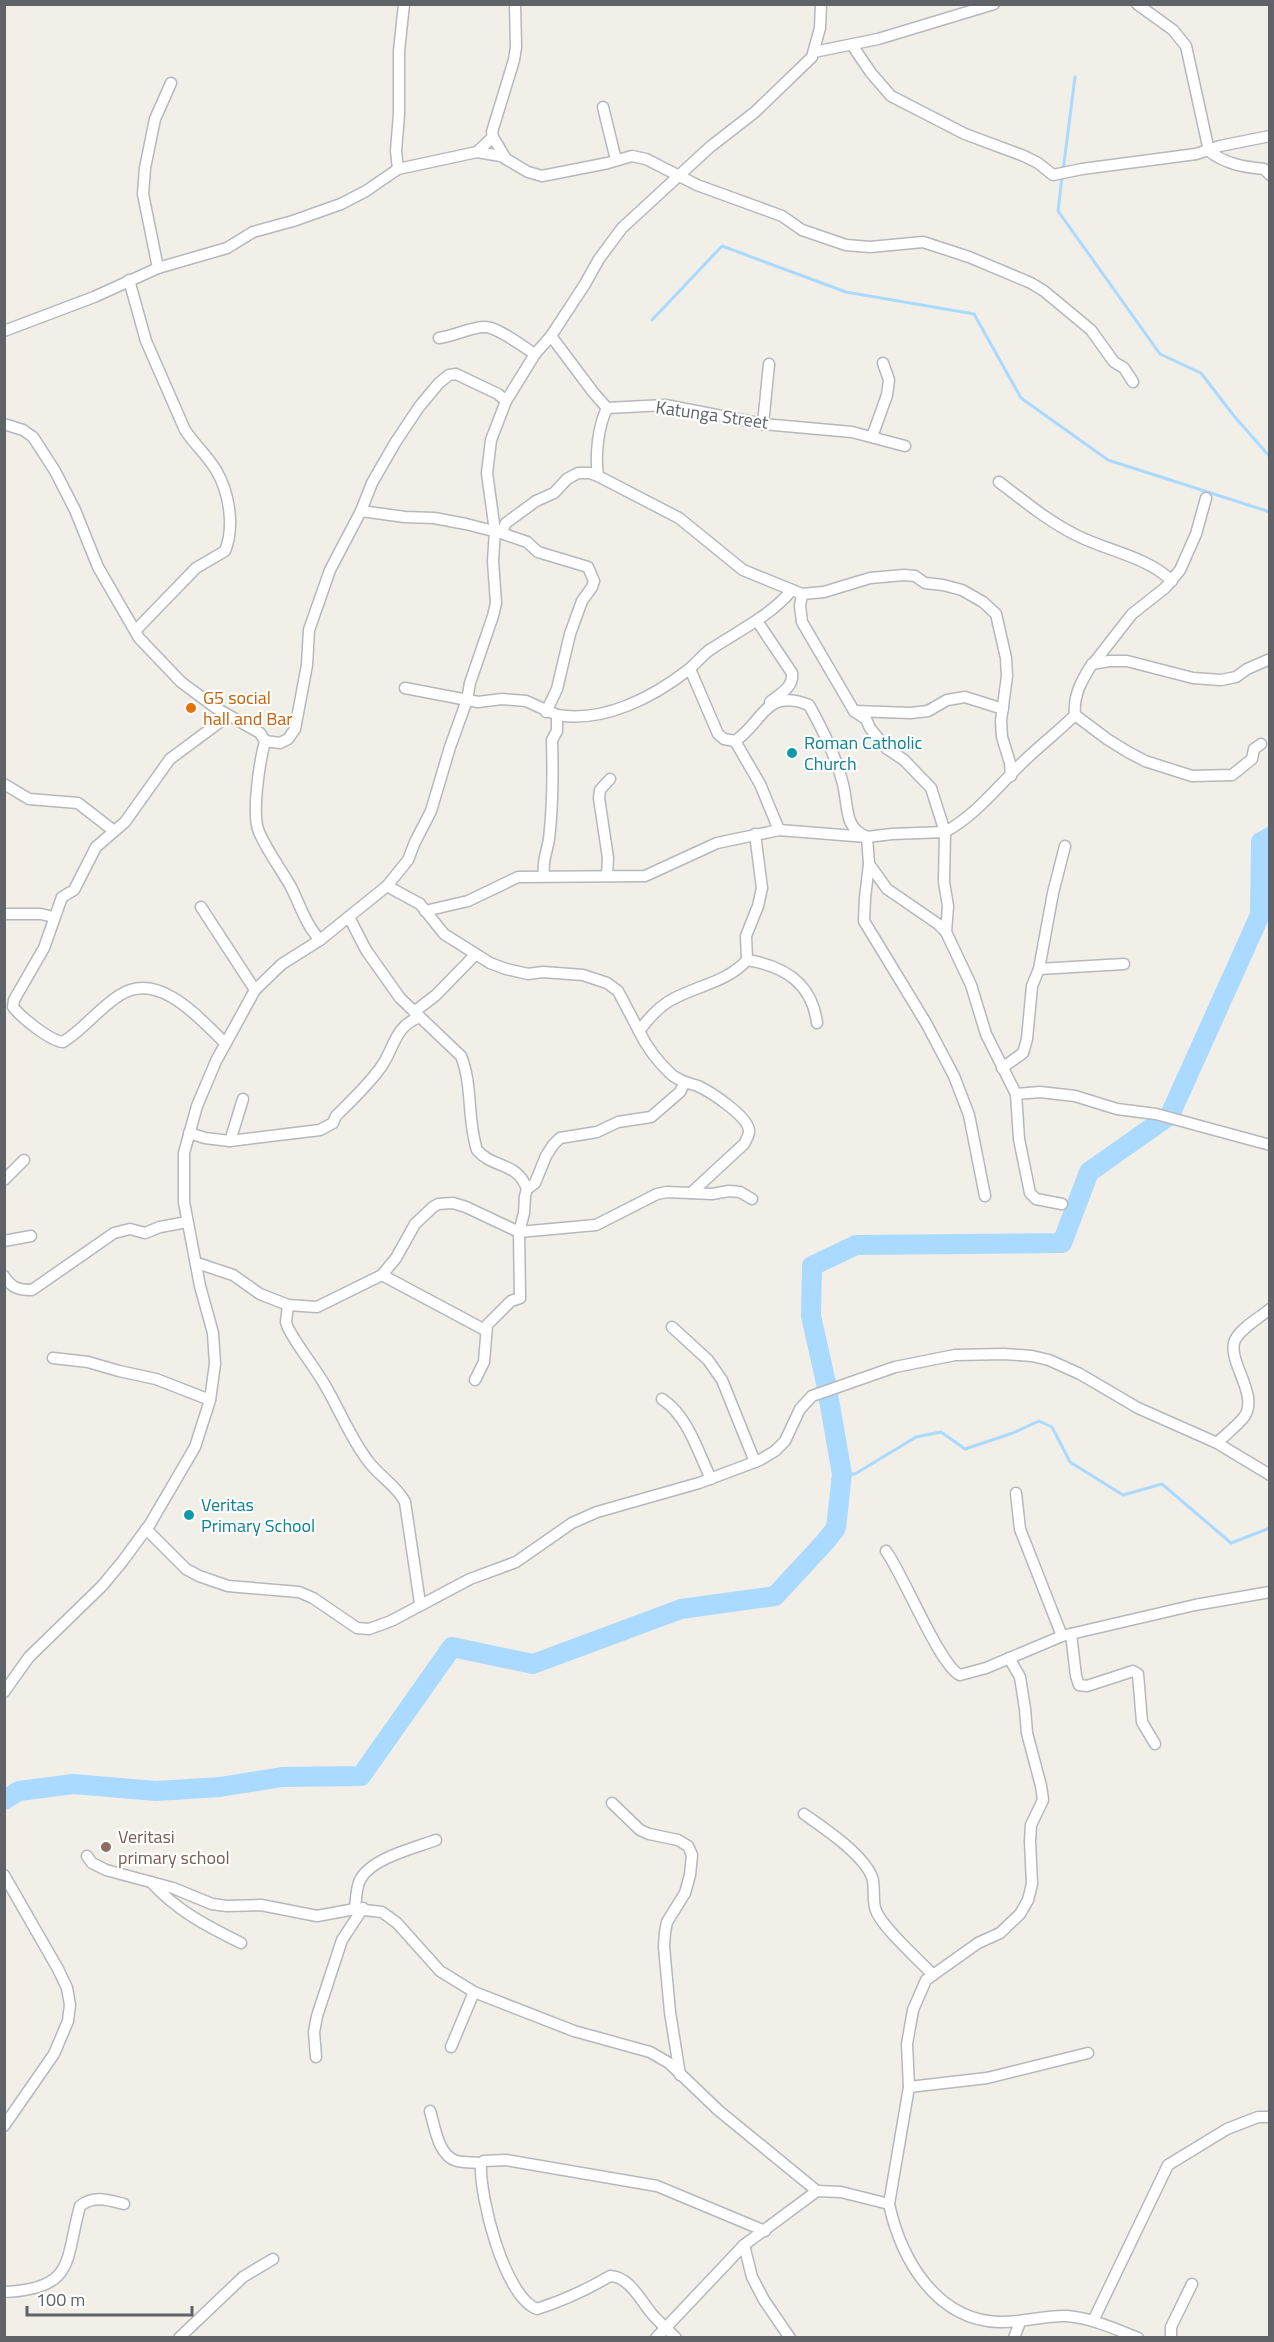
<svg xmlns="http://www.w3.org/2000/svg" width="1274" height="2342" font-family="'Titillium Web',sans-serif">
  <rect width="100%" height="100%" fill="#f1efe8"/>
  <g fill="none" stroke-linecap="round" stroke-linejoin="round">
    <g stroke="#aadaff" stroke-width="3">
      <polyline points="1063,171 1075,77"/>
      <polyline points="1062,177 1058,211 1160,354 1201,373 1234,416 1270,457"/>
      <polyline points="652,320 722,246 846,292 974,314 1021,398 1108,460 1270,512"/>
      <polyline points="842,1474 855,1474 916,1437 941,1432 965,1449 1013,1433 1039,1421 1052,1427 1070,1462 1123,1495 1162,1484 1231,1543 1270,1528"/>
    </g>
    <polyline stroke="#aadaff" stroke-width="20" points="4,1800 19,1791 73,1784 156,1791 220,1787 282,1777 361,1776 452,1647 533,1664 681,1609 775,1596 825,1542 836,1528 842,1474 826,1383 811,1316 812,1266 856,1245 1062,1243 1089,1172 1170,1115 1260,915 1261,842 1270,837"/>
    <defs>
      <g id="minor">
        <path d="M 1137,4 L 1173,30 L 1186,46 L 1209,151 C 1225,164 1244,167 1264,169 L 1270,175"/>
        <polyline points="852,45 871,73 891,96 965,134 1024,156 1038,163 1053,175 1082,169 1196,154 1220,146 1270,136"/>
        <polyline points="814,52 878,39 994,4"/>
        <polyline points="603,107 616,160"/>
        <polyline points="493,137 506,159"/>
        <polyline points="477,152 493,137 492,132 514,60 516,47 515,4"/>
        <polyline points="398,169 396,151 399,114 399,51 404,4"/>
        <polyline points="158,268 143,194 145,168 155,119 171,83"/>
        <path d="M 129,280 L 146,341 L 185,430 C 194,444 207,455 216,470 C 229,492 235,526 225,551 L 196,568 L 136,630"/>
        <polyline points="4,331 94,297 158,268 227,248 253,232 293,221 341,204 366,191 398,169 477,152 501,156 528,172 542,176 608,163 632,156 646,159 697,185 782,216 802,230 846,245 870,247 923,242 969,257 1031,283 1044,291 1091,330 1114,362 1124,368 1133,382"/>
        <polyline points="551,336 593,392 607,408 665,405 763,424 852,432 905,446"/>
        <path d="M 439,338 C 455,336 470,327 485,327 C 498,327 523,347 535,354"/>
        <path d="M 4,424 L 23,430 L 33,437 L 55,471 L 75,510 L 98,567 L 139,638 L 181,682 L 216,708 L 260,733 L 265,741 C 260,760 251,814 259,832 C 267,851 281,869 291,887 C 300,905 306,925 320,940"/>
        <polyline points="763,424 769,364"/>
        <polyline points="872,437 887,395 889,380 883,363"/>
        <polyline points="598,476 679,518 743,570 802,594 824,592 870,578 904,575 915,576 925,583 943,585 962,590 983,602 996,614 1006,658 1007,676 1001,721 1002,737 1010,763 1011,776"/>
        <path d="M 999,482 C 1024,501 1048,521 1076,535 C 1107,551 1146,556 1172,581"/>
        <polyline points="361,511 405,517 434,518 466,524 501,533 527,542 538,552 588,567 594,581 592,587 582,601 570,634 557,689 546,712"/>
        <path d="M 501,533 L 506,523 L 536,501 L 554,493 L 567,479 L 578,473 L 590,473 L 598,476 C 595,455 598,427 607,408"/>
        <path d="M 802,594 L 800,606 L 802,622 L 854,711 L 866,719 L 870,728 L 886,748 L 904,760 L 931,788 L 945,832 C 975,815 993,792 1017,768 C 1035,749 1057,733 1075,715 L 1107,739 L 1128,752 L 1145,761 L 1192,776 L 1232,775 L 1252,759 L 1254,749 L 1261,744"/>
        <path d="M 757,621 L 792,673 C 794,688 779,694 770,702"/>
        <polyline points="1093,664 1132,614 1165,588 1180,570 1196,534 1206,498"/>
        <polyline points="690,669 718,734 724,739 735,741 760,784 779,830"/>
        <path d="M 405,688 L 478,702 L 502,699 L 526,701 L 557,715 L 557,731 L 552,740 C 553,773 553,806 549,839 C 547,852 542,861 544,875"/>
        <polyline points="854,711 911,713 928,711 947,700 965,697 1003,709"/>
        <path d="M 557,715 C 603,723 652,698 688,670 C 696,664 702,655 711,649 C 740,630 770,616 792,590"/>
        <path d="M 1075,715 C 1073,695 1082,680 1092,664 L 1109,661 L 1127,661 L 1193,678 L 1221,680 L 1236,677 L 1247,669 L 1270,659"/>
        <polyline points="265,741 280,743 288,739 295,729 307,665 309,630 330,570 361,511 372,483 395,443 419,407 439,383 449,375 456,374 498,394 506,401"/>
        <path d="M 735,741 C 763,723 765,687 809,705 C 823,730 836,756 843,784 C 846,796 846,810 850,821 C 854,830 859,833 867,837 L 869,864 L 865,898 L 864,921 L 926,1023 L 954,1076 L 969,1115 L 985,1196"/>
        <polyline points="4,784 29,799 78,803 114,831"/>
        <polyline points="869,864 887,889 938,924 946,932"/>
        <polyline points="607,875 608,858 599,798 600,790 610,779"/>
        <polyline points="387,886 420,904 444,934 490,963 506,969 528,974 543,972 583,975 607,983 618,991 639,1031"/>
        <polyline points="201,907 255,990"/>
        <polyline points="425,911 468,901 518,877 645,876 717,843 779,830 867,837 892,834 945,832 944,882 948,906 946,932 971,985 986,1034 1016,1094 1019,1139 1030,1193 1036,1199 1062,1204"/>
        <polyline points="4,914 41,914 53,917"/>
        <path d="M 349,917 L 366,950 L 400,998 L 461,1056 C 473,1086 467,1120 477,1150 C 493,1169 517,1161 527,1189"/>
        <path d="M 747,960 C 784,966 812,983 817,1023"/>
        <polyline points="1039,969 1124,964"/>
        <polyline points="414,1012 436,995 475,955"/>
        <path d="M 225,1043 C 200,1019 159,970 120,995 C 99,1008 84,1029 63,1042 C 50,1041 21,1017 13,1007 L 14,1000 L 44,948 L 62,897 L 74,890 L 96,847 L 125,822 L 170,759 L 228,716"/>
        <polyline points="1002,1068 1023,1053 1027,1039 1032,986 1039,969 1053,893 1065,846"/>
        <polyline points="1016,1094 1040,1092 1075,1096 1117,1109 1156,1114 1270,1145"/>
        <path d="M 189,1133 L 205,1138 L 230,1141 L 320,1130 L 333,1123 L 336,1116 C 350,1102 366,1087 378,1071 C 395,1051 392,1027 420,1017"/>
        <polyline points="230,1141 243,1099"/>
        <polyline points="4,1180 24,1160"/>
        <path d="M 691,1193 L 744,1144 C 746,1140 749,1136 749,1131 C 749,1117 711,1092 698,1086 C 688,1083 681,1082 672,1075 C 658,1062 647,1048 639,1031 C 648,1019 659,1006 673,999 C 697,986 729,981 747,960 L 746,936 L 758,906 L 762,888 L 755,834"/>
        <polyline points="4,1241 31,1236"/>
        <polyline points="197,1263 233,1275 260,1294 288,1305 317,1307 382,1275 396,1258 415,1224 433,1207 438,1204 453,1203 466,1207 519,1232 596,1225 657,1194 667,1192 712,1194 729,1191 740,1192 752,1199"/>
        <polyline points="382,1275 485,1330"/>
        <path d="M 4,1276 C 12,1288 18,1290 32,1290 L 114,1233 L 130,1229 L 145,1233 L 160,1227 L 187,1222"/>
        <path d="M 288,1305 L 286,1322 L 288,1328 C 299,1349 315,1367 326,1387 C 340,1411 351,1439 368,1461 C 379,1476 397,1486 405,1502 L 420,1603"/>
        <polyline points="672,1327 708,1360 722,1380 755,1462"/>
        <polyline points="53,1358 88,1362 119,1371 156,1379 210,1400"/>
        <polyline points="475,1380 484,1362 487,1325 511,1301 520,1298 519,1232 524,1213 525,1196 527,1189 535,1183 546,1156 553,1145 560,1138 597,1132 618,1122 651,1117 680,1092 684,1084"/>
        <path d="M 662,1399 C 688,1416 698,1452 711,1479"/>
        <path d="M 1217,1443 C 1225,1435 1237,1426 1244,1417 C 1260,1395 1226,1360 1235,1340 C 1241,1328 1259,1318 1270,1309"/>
        <polyline points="1016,1493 1020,1529 1062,1636"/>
        <polyline points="146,1529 186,1569 199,1576 228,1586 299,1592 313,1598 357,1628 369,1629 391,1621 470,1579 516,1562 572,1523 597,1512 699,1483 760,1460 775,1451 785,1441 800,1409 812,1396 895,1367 955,1355 1004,1354 1032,1356 1049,1360 1080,1374 1138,1408 1217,1443 1270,1475"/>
        <path d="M 886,1551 C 904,1576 940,1666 960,1675 L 986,1668 L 1062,1636 L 1195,1605 L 1270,1592"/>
        <polyline points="1071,1634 1076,1676 1079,1685 1087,1686 1133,1671 1138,1674 1142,1722 1155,1744"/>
        <path d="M 1009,1658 L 1020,1677 L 1025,1709 L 1027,1733 L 1041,1786 L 1043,1800 L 1031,1825 L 1030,1841 L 1032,1884 L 1028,1900 L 1020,1914 L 1000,1933 L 978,1943 L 926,1980 L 913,2010 L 907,2044 L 909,2087 L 889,2204 C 901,2259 936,2320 999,2322 C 1022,2323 1044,2315 1067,2316 C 1091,2318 1116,2329 1138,2338"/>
        <polyline points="4,1692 29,1657 102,1586 122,1562 150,1524 195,1447 210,1400 215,1364 213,1333 200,1286 184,1202 184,1153 197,1106 216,1061 255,990 282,964 320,940 387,886 408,860 415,842 431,811 450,747 467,700 470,683 493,616 496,603 493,561 495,531 487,473 491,440 506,401 535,354 551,336 585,284 599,259 622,228 710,147 755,112 812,57 820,28 821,4"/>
        <polyline points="612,1803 640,1830 649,1834 678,1840 688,1846 692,1855 690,1875 685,1893 667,1922 665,1932 664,1947 670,2012 680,2075"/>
        <path d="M 804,1814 C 824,1828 863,1854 872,1877 C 876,1888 871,1902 877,1913 C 887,1932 917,1958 933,1975"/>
        <polyline points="87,1856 92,1863 106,1870 173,1888 212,1904 227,1906 261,1905 317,1916 355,1909 382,1912 397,1923 440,1971 474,1992 574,2031 650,2052 669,2063 718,2110 817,2191"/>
        <polyline points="4,1875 58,1969 67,1988 70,2005 68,2021 54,2054 4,2126"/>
        <path d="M 151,1882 C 177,1911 207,1926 241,1943"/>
        <path d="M 355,1909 C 356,1900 356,1888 360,1880 C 371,1858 415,1848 436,1840"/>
        <polyline points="451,2047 474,1992"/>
        <polyline points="316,2057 314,2032 317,2016 342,1940 363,1908"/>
        <polyline points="909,2087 987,2078 1088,2053"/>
        <path d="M 430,2111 C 435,2127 438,2156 457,2161 C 464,2163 474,2162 481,2163"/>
        <polyline points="744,2245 752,2277 764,2300 790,2338"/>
        <path d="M 4,2292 C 76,2289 65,2260 80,2206 C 94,2195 108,2200 124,2204"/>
        <polyline points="1093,2321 1168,2165 1227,2129 1258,2117 1270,2117"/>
        <polyline points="179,2338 243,2277 273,2259"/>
        <polyline points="656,2338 744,2245 817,2191 841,2192 889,2204"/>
        <path d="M 676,2338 C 668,2330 659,2322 652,2314 C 641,2301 629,2276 610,2276 C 588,2289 562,2301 537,2309 C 504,2296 479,2196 481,2163 L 484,2161 L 506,2160 L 657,2186 L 765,2231"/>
        <polyline points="1014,2338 1020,2322"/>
        <polyline points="1171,2338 1171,2327 1192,2284"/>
      </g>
    </defs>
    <use href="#minor" stroke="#b5b8bc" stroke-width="13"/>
    <use href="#minor" stroke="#fff" stroke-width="10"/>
  </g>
  <circle fill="#e8710a" stroke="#fff" stroke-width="2" cx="191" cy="708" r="6"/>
  <g fill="#0f9aa8" stroke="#fff" stroke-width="2">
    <circle cx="792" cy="753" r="6"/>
    <circle cx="189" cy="1515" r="6"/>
  </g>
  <circle fill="#8d6e63" stroke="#fff" stroke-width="2" cx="106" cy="1847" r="6"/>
  <g text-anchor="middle" stroke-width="4.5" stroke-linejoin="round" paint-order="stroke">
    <g font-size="18" fill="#5f6368" stroke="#fff">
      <text transform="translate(712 415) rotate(8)" y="6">Katunga Street</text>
    </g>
    <g font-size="18" fill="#c56008" stroke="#fff" text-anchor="start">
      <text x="203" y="704">G5 social<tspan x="203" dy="21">hall and Bar</tspan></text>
    </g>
    <g font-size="18" fill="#0d838f" stroke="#fff" text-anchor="start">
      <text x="804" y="749">Roman Catholic<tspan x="804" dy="21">Church</tspan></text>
      <text x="201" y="1511">Veritas<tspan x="201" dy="21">Primary School</tspan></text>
    </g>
    <g font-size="18" fill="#785e54" stroke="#fff" text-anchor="start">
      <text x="118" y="1843">Veritasi<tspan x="118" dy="21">primary school</tspan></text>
    </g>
  </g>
  <rect width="1274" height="2342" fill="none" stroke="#5f6368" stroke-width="12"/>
  <path d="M27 2306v9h165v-9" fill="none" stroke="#5f6368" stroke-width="3"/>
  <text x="36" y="2306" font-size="18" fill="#5f6368" stroke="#ffffff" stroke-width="4.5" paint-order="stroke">100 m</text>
</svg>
